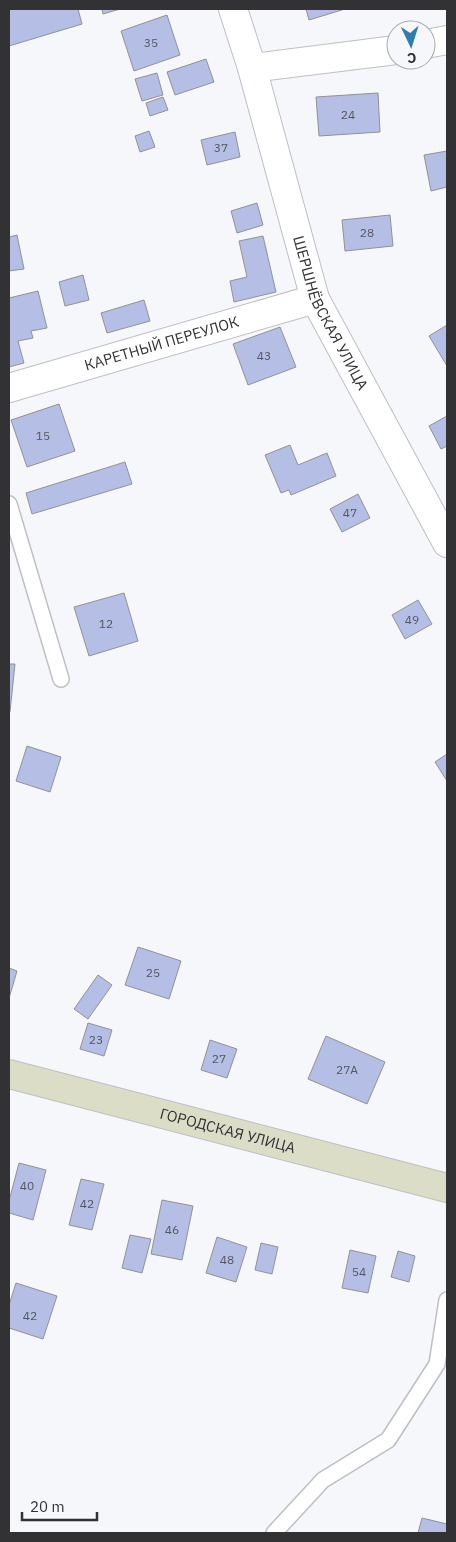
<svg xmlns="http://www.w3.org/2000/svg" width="456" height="1542" font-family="'IBM Plex Sans',sans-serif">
  <rect width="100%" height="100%" fill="#f6f7fb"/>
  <g fill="#b5bee4" stroke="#919296">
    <polygon points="9,9 78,9 82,24 9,46"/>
    <polygon points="102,9 120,9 103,14"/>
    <polygon points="306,9 345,9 309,20"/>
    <polygon points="167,15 180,55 134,71 121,31"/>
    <polygon points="206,59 214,82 175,95 167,72"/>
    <polygon points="157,73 163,95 142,101 135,79"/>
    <polygon points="378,93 380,132 319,136 316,97"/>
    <polygon points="163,97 168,110 150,116 146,103"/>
    <polygon points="149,131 155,147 140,152 135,136"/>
    <polygon points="235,132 240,157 207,165 201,140"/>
    <polygon points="447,151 447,187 431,191 424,155"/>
    <polygon points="257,203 263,225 237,233 231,211"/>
    <polygon points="390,215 393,246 345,251 342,220"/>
    <polygon points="17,235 24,269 9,271 9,237"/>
    <polygon points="263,236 276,292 234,302 230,281 247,277 239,241"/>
    <polygon points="83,275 89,300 65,306 59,282"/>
    <polygon points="38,291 47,328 31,331 33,338 18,341 24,363 9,367 9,298"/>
    <polygon points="144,300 150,321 107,333 101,313"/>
    <polygon points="447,325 447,366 429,336"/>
    <polygon points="280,327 296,367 248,385 233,344"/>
    <polygon points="59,404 75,451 27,467 11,420"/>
    <polygon points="447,416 447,446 441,449 429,426"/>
    <polygon points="290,445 298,465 327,453 336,476 291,495 289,490 281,493 265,455"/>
    <polygon points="125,462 132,484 32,514 26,493"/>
    <polygon points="358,494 370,518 342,532 330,509"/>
    <polygon points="124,593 138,641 89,656 74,607"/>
    <polygon points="418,600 432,624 405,639 392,615"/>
    <polygon points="9,664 15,664 10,712 9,712"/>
    <polygon points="27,746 61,757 50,792 16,781"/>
    <polygon points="447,754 447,781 435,762"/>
    <polygon points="138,947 181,961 169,999 125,985"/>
    <polygon points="9,968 17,971 9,998"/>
    <polygon points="98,975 112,985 88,1019 74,1009"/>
    <polygon points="88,1023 112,1030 104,1056 80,1049"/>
    <polygon points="326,1036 385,1062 367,1104 308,1079"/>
    <polygon points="210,1040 237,1049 227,1078 201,1070"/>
    <polygon points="19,1163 46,1170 33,1220 9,1213 9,1201"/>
    <polygon points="81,1179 104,1184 92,1230 69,1225"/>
    <polygon points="162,1200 193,1206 182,1260 151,1254"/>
    <polygon points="130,1235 151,1239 142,1273 122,1268"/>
    <polygon points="217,1237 247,1247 236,1282 206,1273"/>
    <polygon points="261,1243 278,1247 272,1274 255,1270"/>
    <polygon points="350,1250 376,1256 368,1293 342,1288"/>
    <polygon points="398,1251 415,1256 409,1282 391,1277"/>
    <polygon points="16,1283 57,1296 43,1339 9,1328 9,1305"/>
    <polygon points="422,1518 447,1524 447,1533 418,1533"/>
  </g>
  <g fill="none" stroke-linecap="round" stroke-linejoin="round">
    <defs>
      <g id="lane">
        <polyline points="9,504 61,679"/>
        <polyline points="274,1533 323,1480 388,1440 437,1364 447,1300"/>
      </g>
      <g id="street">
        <path id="s1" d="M 233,9 L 252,68 L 315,299 L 447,543"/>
        <polyline points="426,44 447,40"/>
        <polyline points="252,68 396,50"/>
        <path id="s2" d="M 9,388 L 315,299"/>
      </g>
      <g id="secondary">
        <path id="s3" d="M 9,1074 L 447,1188"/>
      </g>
    </defs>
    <use href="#lane" stroke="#bebfc3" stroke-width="18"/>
    <use href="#street" stroke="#bebfc3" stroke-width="30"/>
    <use href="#secondary" stroke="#bebfc3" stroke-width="30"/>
    <use href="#lane" stroke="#fff" stroke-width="15"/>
    <use href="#street" stroke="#fff" stroke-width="28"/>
    <use href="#secondary" stroke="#dbddc7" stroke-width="28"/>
  </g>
  <g text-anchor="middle" stroke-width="4.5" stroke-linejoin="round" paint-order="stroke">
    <g font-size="12" fill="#535560">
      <text x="151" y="47">35</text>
      <text x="348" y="119">24</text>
      <text x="221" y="152">37</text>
      <text x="367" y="237">28</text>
      <text x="264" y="360">43</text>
      <text x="43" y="440">15</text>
      <text x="350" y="517">47</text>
      <text x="412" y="624">49</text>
      <text x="106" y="628">12</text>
      <text x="153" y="977">25</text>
      <text x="96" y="1044">23</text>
      <text x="219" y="1063">27</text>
      <text x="347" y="1074">27А</text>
      <text x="27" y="1190">40</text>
      <text x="87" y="1208">42</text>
      <text x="172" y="1234">46</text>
      <text x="227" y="1264">48</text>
      <text x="359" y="1276">54</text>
      <text x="30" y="1320">42</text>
    </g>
    <g font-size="15" fill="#323234" stroke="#f6f7fb">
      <text dy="5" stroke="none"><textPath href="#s1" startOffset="320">ШЕРШНЁВСКАЯ УЛИЦА</textPath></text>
      <text dy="5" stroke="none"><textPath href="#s2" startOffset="159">КАРЕТНЫЙ ПЕРЕУЛОК</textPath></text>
      <text dy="5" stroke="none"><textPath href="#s3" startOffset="226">ГОРОДСКАЯ УЛИЦА</textPath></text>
    </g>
  </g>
  <rect width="456" height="1542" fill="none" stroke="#323234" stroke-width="20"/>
  <g transform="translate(411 45) rotate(176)"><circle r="24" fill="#f6f7fb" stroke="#a8a8ab"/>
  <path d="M0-4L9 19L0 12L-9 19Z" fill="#307daf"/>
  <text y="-8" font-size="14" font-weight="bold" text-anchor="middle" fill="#323234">С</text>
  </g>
  <path d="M22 1512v8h75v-8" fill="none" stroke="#323234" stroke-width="2.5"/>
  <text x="30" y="1512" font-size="15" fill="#323234" stroke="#f6f7fb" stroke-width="4" paint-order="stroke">20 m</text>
</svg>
